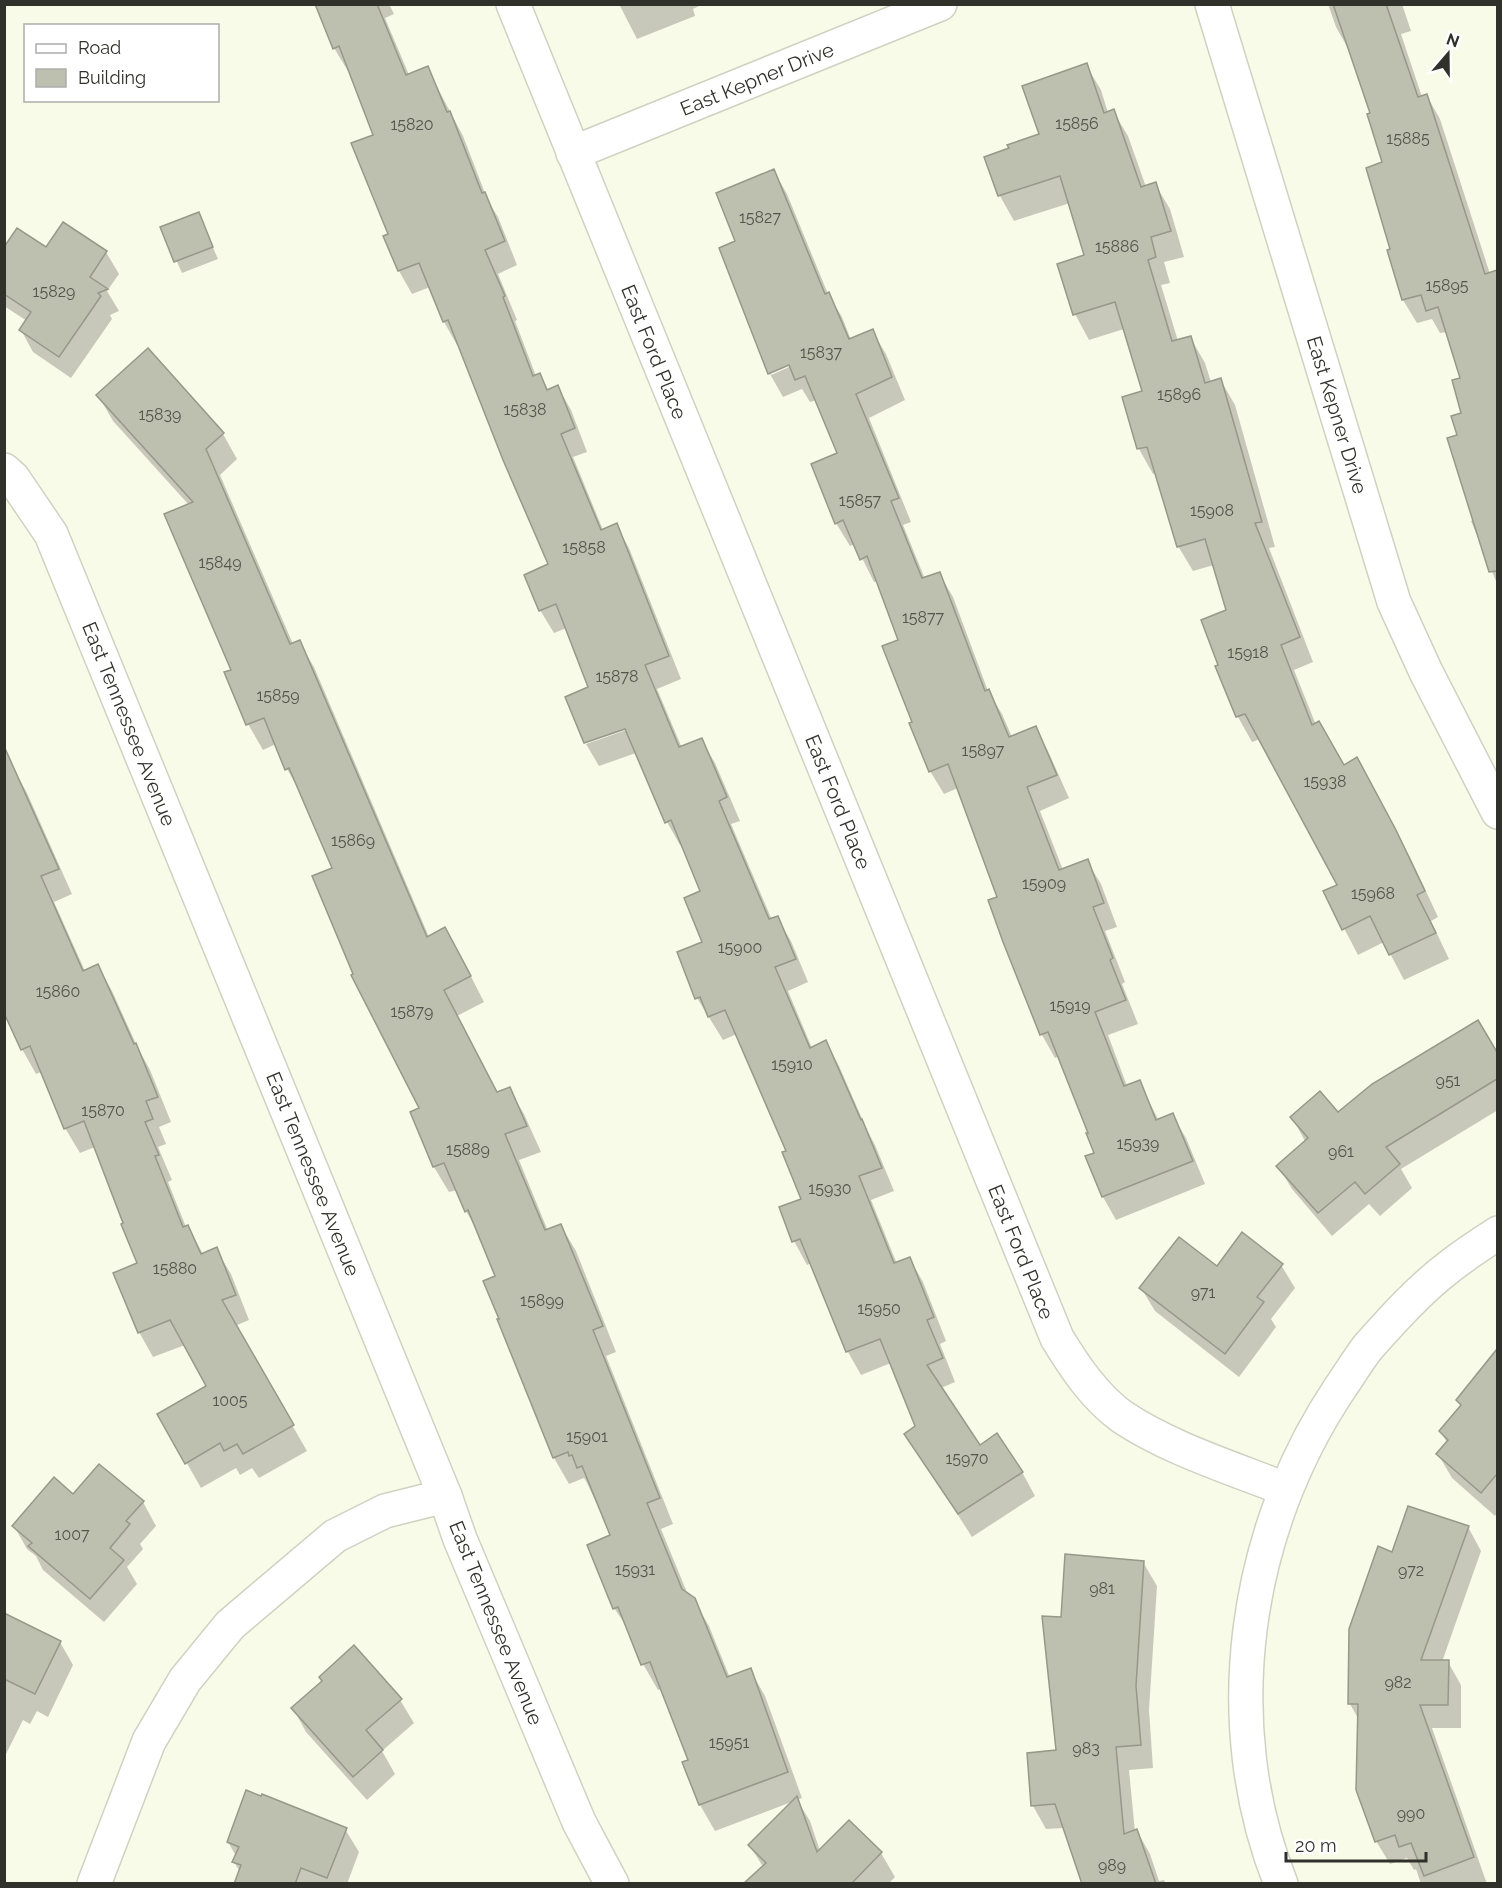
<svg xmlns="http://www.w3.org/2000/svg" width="1502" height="1888" font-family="Raleway,sans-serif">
  <rect width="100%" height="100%" fill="#f9fbe9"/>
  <g fill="#0003" fill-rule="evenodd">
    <polygon points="316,4 389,4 394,14 385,18 409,75 427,68 463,136 488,201 498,217 517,265 498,274 517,320 515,321 536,376 540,375 549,391 558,387 571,410 587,452 573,457 603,530 616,525 629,548 681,679 657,689 682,748 701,740 715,763 740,821 731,824 772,920 777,918 791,941 808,982 788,991 812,1048 826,1042 839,1066 867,1130 875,1145 894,1191 871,1200 897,1264 910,1259 923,1282 946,1341 940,1344 955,1382 941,1388 980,1447 1022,1472 1035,1496 972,1537 906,1434 917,1427 891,1363 861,1375 848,1352 811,1263 807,1265 794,1241 803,1200 788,1151 737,1034 723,1040 697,998 704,943 702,892 683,844 680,845 667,822 636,753 599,766 586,744 632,728 631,725 586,743 567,698 590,688 567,628 554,633 540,610 550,565 459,344 457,345 444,322 430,287 412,294 399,271 385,237 390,235 375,136 350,71 348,71 334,48"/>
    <polygon points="619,4 703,4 693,9 695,16 637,39"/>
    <polygon points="1328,4 1402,4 1411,31 1401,34 1422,97 1427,96 1440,119 1490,274 1498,272 1498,586 1471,521 1474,519 1459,436 1463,414 1462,379 1447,332 1440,333 1432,319 1417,323 1403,300 1389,251 1392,250 1384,163 1372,114 1349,50 1336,27"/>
    <polygon points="1086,65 1101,90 1108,113 1113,111 1128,136 1146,187 1155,184 1170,209 1184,257 1164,262 1170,283 1161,285 1178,341 1190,337 1205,363 1211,382 1220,379 1235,405 1275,547 1269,548 1313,662 1294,670 1316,725 1343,766 1371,784 1410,857 1438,917 1431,921 1449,959 1404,980 1384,942 1358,955 1325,892 1339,886 1260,739 1252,742 1238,717 1217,666 1220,665 1227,611 1214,565 1193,571 1178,546 1156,473 1153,474 1139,449 1123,398 1143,392 1124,329 1089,340 1075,314 1086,256 1070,203 1014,221 1000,196 986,157 1041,135"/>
    <path d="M 774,171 L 787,194 L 828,294 L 842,317 L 851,340 L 872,331 L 886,354 L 905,400 L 869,418 L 911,522 L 903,525 L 925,579 L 939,573 L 953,597 L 988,691 L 1002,714 L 1012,737 L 1035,728 L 1048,751 L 1069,798 L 1040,811 L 1063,870 L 1087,861 L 1101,884 L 1117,927 L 1105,931 L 1125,982 L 1122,984 L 1138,1024 L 1108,1035 L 1127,1086 L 1139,1082 L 1159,1121 L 1172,1115 L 1186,1138 L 1205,1184 L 1116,1220 L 1103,1197 L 1087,1157 L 1096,1153 L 1059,1056 L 1055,1058 L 1042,1035 L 1005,941 L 999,898 L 958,788 L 944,794 L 930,771 L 914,723 L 900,641 L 878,581 L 874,582 L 855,544 L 850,546 L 836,523 L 839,453 L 817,400 L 810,402 L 802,389 L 783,397 L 770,374 L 721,248 L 737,242 ZM 795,361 L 796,364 L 771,375 L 771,371 Z"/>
    <polygon points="198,214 218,259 182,273 162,228"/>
    <polygon points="63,224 106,252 119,274 107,291 119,311 110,315 112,319 71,378 33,352 21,330 27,321 4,306 4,249 47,249"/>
    <polygon points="98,395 223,434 237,459 220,475 293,644 299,642 314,667 429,937 460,955 484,1002 457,1016 498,1094 509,1089 524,1114 541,1152 519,1160 548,1231 561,1226 576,1251 616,1352 606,1356 673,1524 661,1529 688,1595 693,1599 709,1626 730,1678 750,1670 765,1696 802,1798 797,1800 810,1821 820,1851 849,1822 881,1853 895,1877 888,1884 774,1884 750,1846 794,1801 715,1831 700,1805 684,1763 690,1761 662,1689 658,1690 643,1664 631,1633 614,1608 612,1536 586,1481 584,1478 569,1484 554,1458 499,1320 501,1319 497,1277 480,1236 466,1211 457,1190 449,1192 434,1167 412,1113 421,1109 354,975 334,869 302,795 287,769 276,744 263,750 248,724 189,505 113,421"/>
    <polygon points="13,768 27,793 72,894 54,902 85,971 98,966 112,991 137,1046 150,1070 171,1122 159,1127 166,1144 158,1147 172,1180 168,1182 186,1227 188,1227 203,1254 216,1249 231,1274 249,1320 235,1326 307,1451 259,1478 252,1468 240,1475 236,1468 201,1488 159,1414 208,1386 185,1345 153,1357 139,1332 139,1264 95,1147 80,1153 65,1128 41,1072 36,1074 22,1049"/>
    <polygon points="1478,1022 1498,1055 1498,1110 1401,1169 1412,1188 1380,1216 1369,1204 1332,1236 1292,1189 1278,1166 1305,1141 1292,1117 1338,1115"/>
    <polygon points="1281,1265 1295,1288 1271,1319 1276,1327 1239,1377 1155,1311 1141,1288 1217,1268"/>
    <polygon points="1498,1351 1498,1512 1495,1516 1452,1478 1438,1454 1448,1444 1440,1431 1462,1407 1458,1400"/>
    <polygon points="74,1496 143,1502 156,1526 140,1544 143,1549 127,1567 137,1584 104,1622 43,1570 36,1556 27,1549 14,1526"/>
    <polygon points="1468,1527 1481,1551 1442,1662 1448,1662 1461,1685 1461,1728 1432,1728 1487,1884 1421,1884 1416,1869 1414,1870 1407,1858 1390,1864 1376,1841 1359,1720 1350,1704 1393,1554"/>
    <polygon points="1143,1562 1157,1586 1149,1710 1153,1768 1129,1770 1135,1832 1137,1831 1150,1854 1159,1881 1164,1880 1166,1884 1084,1884 1064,1828 1046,1829 1033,1806 1058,1752 1062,1619"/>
    <polygon points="4,1615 60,1642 73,1665 48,1717 37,1711 30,1724 23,1720 6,1754 4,1753"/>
    <polygon points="400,1700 414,1723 382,1751 395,1774 367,1800 306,1732 293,1708"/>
    <polygon points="345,1829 359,1852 347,1884 235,1884 240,1872 234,1862 236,1856 228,1842"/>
  </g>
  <g fill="#bec0af" stroke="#969888" stroke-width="1.5">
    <polygon points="315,4 377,4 406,75 428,66 447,112 450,111 482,193 485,192 505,241 485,250 505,296 503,297 533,376 540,373 547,390 558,385 575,428 561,434 601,530 617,523 669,656 645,665 679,747 702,738 727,797 719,801 769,919 778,916 796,959 775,967 810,1048 826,1040 861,1120 862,1119 882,1168 859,1176 894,1263 910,1257 934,1317 927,1320 943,1358 927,1365 980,1445 997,1433 1023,1472 958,1514 904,1434 915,1426 880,1339 846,1352 800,1239 792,1242 779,1207 801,1199 782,1152 786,1151 725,1010 708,1017 700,997 695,999 677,952 702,942 684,898 700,891 671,820 665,823 625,729 584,743 565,697 588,687 556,604 539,611 524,575 548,564 503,460 448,320 443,322 419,263 398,271 383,236 388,234 351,143 373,135 339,46 333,49"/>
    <polygon points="1333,4 1386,4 1418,97 1427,94 1485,274 1497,270 1497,571 1489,572 1447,438 1457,435 1451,416 1461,413 1452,380 1460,378 1438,307 1426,311 1421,295 1402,300 1387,250 1390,249 1366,168 1382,162 1367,114 1370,113"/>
    <polygon points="1087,63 1104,113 1114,109 1141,187 1156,182 1171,231 1151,237 1156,257 1148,260 1172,341 1191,336 1205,383 1221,378 1262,522 1255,523 1300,637 1281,645 1312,725 1319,721 1344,765 1357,757 1396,830 1425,891 1417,895 1436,933 1389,955 1370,916 1342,930 1323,891 1337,885 1245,714 1236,717 1215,666 1218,665 1201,620 1226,610 1205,539 1177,547 1147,447 1137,449 1122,397 1142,391 1115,302 1073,315 1057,264 1084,255 1060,176 998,196 984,157 1009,148 1007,145 1039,134 1022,86"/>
    <polygon points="774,169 825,294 829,292 849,339 873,329 892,377 856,394 899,498 891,501 922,578 940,572 985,691 989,689 1009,737 1036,726 1057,775 1027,787 1059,870 1088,859 1104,903 1093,907 1113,958 1110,960 1126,1000 1095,1012 1124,1086 1140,1080 1156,1120 1173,1113 1193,1161 1102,1197 1085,1156 1094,1153 1086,1133 1088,1133 1048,1032 1040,1035 1003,942 988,900 997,897 948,764 929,772 909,723 912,722 882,646 898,640 867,556 860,560 843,520 835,524 811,464 837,453 805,376 795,380 789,365 768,374 719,248 735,241 716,193"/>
    <polygon points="199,212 213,247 174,262 160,227"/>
    <polygon points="63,222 107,251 90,277 108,289 98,293 101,296 59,357 19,330 31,312 4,294 4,247 17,228 46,247"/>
    <polygon points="148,348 224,433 206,449 290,644 300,640 427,937 445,927 471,976 444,990 497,1092 510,1087 527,1126 505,1134 545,1230 561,1224 603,1326 593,1330 660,1498 647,1503 682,1589 695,1598 727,1677 751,1668 788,1772 699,1805 682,1762 688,1760 650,1662 641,1665 618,1607 613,1609 587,1545 610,1535 582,1466 577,1468 572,1455 569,1456 568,1452 553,1458 497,1319 499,1319 483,1281 495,1276 468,1210 465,1212 444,1163 433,1167 410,1112 419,1108 351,975 353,974 312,876 332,868 289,768 285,770 264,718 246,725 224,672 231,670 164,514 193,502 96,395"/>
    <polygon points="4,746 59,869 41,876 83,971 98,964 134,1044 136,1043 158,1097 146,1101 153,1119 145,1122 159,1155 155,1156 183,1227 188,1225 201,1254 217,1247 236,1295 222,1300 294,1425 243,1454 237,1444 224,1451 220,1443 185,1464 157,1414 206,1386 170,1320 138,1333 113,1273 137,1263 121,1224 123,1223 84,1121 64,1129 30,1046 21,1050 4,1013"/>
    <polygon points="1478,1020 1497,1052 1497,1079 1386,1147 1400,1164 1365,1194 1355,1182 1318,1213 1276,1166 1308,1138 1290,1117 1320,1091 1338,1112 1372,1084"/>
    <polygon points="1242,1232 1283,1264 1257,1297 1264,1302 1225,1354 1139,1288 1179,1237 1217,1266"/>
    <polygon points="1497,1349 1497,1474 1481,1493 1436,1454 1448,1440 1439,1431 1461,1405 1456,1400"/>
    <polygon points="99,1464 144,1501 126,1521 130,1524 110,1548 124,1560 90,1599 28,1546 32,1543 12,1526 54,1477 73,1494"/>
    <polygon points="1408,1506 1469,1526 1421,1660 1449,1660 1448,1705 1420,1705 1474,1857 1424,1876 1411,1843 1399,1847 1395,1835 1375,1842 1356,1790 1358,1704 1348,1704 1349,1629 1378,1546 1392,1552"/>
    <polygon points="1065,1554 1144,1561 1136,1686 1141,1745 1116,1747 1124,1834 1137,1829 1156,1884 1082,1884 1055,1804 1031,1806 1027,1753 1056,1750 1042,1616 1061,1617"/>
    <polygon points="4,1613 61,1641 35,1694 4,1679"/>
    <polygon points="354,1645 402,1699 366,1730 383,1750 353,1777 291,1708 322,1681 319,1677"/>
    <polygon points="246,1790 261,1796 262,1794 347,1828 327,1878 301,1868 295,1884 234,1884 241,1865 232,1862 239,1847 227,1842"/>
    <polygon points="797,1796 817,1852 849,1820 882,1852 851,1884 743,1884 766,1863 748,1845"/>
  </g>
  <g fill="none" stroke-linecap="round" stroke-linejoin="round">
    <defs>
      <g id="minor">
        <path d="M 513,4 L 1057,1338 C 1074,1366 1094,1396 1121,1416 C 1168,1448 1232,1468 1285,1489"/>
        <polyline points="1212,4 1394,602 1426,672 1498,812"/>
        <polyline points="573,153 940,4"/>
        <polyline points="4,470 13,478 51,534 445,1496 460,1539 579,1822 612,1884"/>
        <polyline points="94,1884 149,1741 185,1680 230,1625 335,1536 385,1511 445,1496"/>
        <path d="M 1281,1884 C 1216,1722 1244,1531 1340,1388 C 1349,1375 1358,1360 1368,1347 C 1393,1319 1419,1290 1449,1267 C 1464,1255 1481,1244 1498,1233"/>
      </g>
    </defs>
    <use href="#minor" stroke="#d0d2c1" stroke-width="36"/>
    <use href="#minor" stroke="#fff" stroke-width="33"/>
  </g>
  <g text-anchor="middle" stroke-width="5" stroke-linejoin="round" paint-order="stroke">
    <g font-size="16" fill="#54554c">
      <text x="1077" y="129">15856</text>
      <text x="412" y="130">15820</text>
      <text x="1408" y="144">15885</text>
      <text x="760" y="223">15827</text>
      <text x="1117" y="252">15886</text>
      <text x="1447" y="291">15895</text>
      <text x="54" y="297">15829</text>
      <text x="821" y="358">15837</text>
      <text x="1179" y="400">15896</text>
      <text x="525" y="415">15838</text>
      <text x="160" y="420">15839</text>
      <text x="860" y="506">15857</text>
      <text x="1212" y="516">15908</text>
      <text x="584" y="553">15858</text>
      <text x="220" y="568">15849</text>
      <text x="923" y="623">15877</text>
      <text x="1248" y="658">15918</text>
      <text x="617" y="682">15878</text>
      <text x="278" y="701">15859</text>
      <text x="983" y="756">15897</text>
      <text x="1325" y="787">15938</text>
      <text x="353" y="846">15869</text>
      <text x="1044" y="889">15909</text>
      <text x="1373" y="899">15968</text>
      <text x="740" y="953">15900</text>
      <text x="58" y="997">15860</text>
      <text x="1070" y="1011">15919</text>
      <text x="412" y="1017">15879</text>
      <text x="792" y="1070">15910</text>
      <text x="1448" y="1086">951</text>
      <text x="103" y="1116">15870</text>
      <text x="1138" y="1149">15939</text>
      <text x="468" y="1155">15889</text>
      <text x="1341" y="1157">961</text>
      <text x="830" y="1194">15930</text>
      <text x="175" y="1274">15880</text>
      <text x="1203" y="1298">971</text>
      <text x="542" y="1306">15899</text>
      <text x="879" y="1314">15950</text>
      <text x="230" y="1406">1005</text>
      <text x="587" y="1442">15901</text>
      <text x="967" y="1464">15970</text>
      <text x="72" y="1540">1007</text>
      <text x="635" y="1575">15931</text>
      <text x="1411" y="1576">972</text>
      <text x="1102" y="1594">981</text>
      <text x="1398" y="1688">982</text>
      <text x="729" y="1748">15951</text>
      <text x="1086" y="1754">983</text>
      <text x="1411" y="1819">990</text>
      <text x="1112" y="1871">989</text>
    </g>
    <g font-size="20" fill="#31312b" stroke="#fff">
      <text transform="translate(757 79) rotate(-22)" y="7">East Kepner Drive</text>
      <text transform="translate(654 352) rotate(68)" y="7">East Ford Place</text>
      <text transform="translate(1337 415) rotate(73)" y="7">East Kepner Drive</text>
      <text transform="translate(129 724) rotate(68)" y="7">East Tennessee Avenue</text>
      <text transform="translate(838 802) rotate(68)" y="7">East Ford Place</text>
      <text transform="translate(313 1174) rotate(68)" y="7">East Tennessee Avenue</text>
      <text transform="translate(1021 1252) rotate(68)" y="7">East Ford Place</text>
      <text transform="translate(496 1623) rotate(68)" y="7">East Tennessee Avenue</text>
    </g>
  </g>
  <rect width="1502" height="1888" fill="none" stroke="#31312b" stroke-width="12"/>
  <rect x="24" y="24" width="195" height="78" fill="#ffffff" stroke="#adadaa" stroke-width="1.5"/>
  <rect x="36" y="44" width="30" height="9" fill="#ffffff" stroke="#adadaa" stroke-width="1.5"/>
  <text x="78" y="54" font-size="18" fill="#31312b">Road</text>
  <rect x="36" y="69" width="30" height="18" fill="#bec0af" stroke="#adadaa" stroke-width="1.5"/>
  <text x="78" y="84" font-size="18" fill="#31312b">Building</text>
  <g transform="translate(1448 54) rotate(20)" stroke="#ffffff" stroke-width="4.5" paint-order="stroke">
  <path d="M0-4.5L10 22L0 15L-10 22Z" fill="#31312b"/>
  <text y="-9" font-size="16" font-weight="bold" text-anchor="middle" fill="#31312b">N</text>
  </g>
  <path d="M1286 1852v9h140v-9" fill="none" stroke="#31312b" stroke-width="3"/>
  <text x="1295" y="1852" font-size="18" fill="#31312b" stroke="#ffffff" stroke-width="4.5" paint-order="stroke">20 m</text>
</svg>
